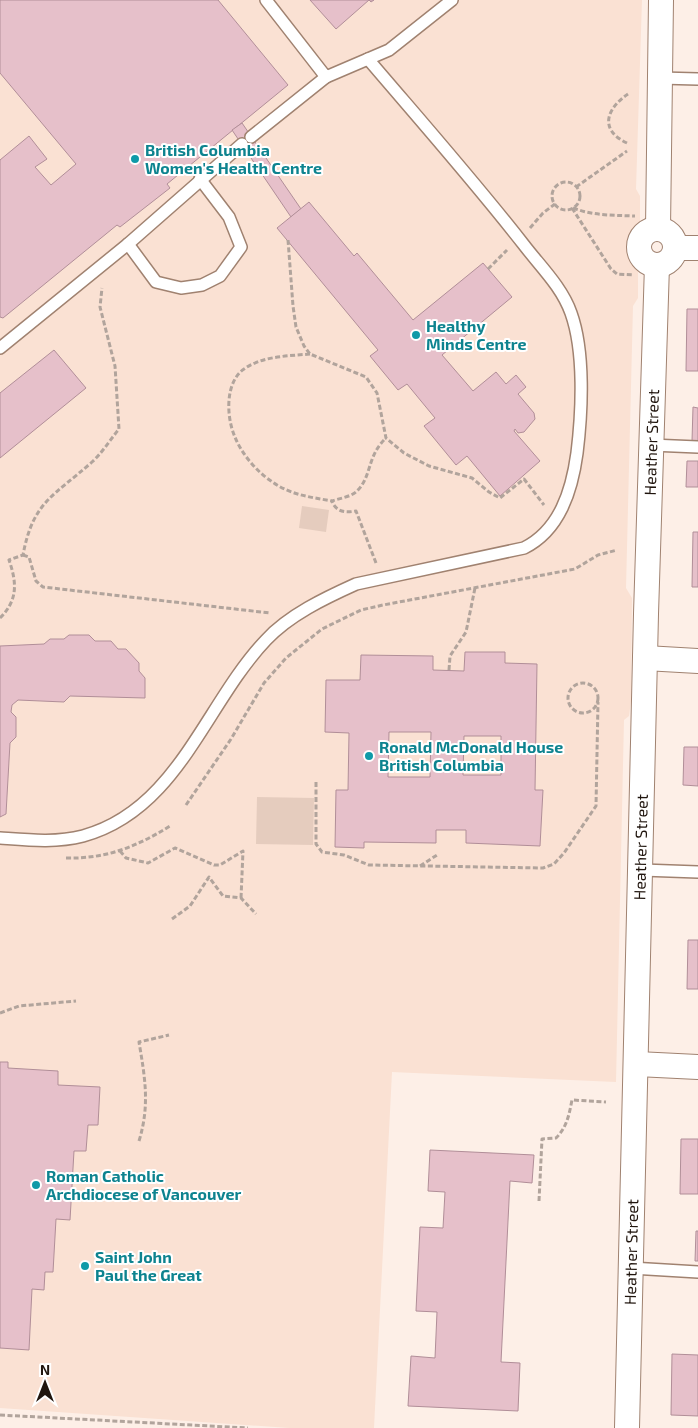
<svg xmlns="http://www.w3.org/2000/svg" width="698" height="1428" font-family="'Exo 2',sans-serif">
  <rect width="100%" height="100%" fill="#fdefe7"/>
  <polygon fill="#fae1d3" points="0,0 642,0 636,189 640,196 640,222 631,247 638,265 638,298 633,306 626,588 632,598 631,701 629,716 624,720 616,1082 392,1072 374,1428 289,1428 0,1408"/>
  <g fill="#e5ccbe">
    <polygon points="302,506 329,510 326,532 299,528"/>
    <polygon points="257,797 314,798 313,845 256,844"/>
  </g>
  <g fill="#e6c0ca" stroke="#b18e98" fill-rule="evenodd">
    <polygon points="0,0 218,0 288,85 167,184 170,188 120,227 117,225 3,318 0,317 0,160 29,136 47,159 35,167 51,185 76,164 0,73"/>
    <polygon points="310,0 374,0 371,2 369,0 336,29"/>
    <polygon points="242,123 301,209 291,217 232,130"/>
    <polygon points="309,202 354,256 357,253 413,320 483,263 512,297 442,355 473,391 496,372 506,384 516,375 526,387 518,394 534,413 535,419 524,432 518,433 515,429 514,431 540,461 500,496 467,456 456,465 424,426 435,418 407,384 398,390 370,356 378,350 277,228"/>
    <polygon points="687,309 698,309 698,371 686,371"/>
    <polygon points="54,350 86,388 0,458 0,393"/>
    <polygon points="693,407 698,408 698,442 692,441"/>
    <polygon points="687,461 698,461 698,487 686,487"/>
    <polygon points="693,532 698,532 698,587 692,587"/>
    <polygon points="69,635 89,635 95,641 111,641 118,649 126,649 139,663 139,671 145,678 145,698 70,696 64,702 18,700 12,705 11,712 16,717 16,737 10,743 6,814 0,817 0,646 44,644 50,639 64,639"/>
    <path d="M 465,652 L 505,652 L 505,663 L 537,664 L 535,790 L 543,790 L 540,846 L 466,843 L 466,830 L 436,830 L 436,843 L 364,842 L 364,848 L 335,847 L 336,790 L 348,790 L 349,733 L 325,732 L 326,680 L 360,680 L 361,655 L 433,656 L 433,670 L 464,671 ZM 389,732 L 431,732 L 430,777 L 388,777 ZM 464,736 L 501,736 L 501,775 L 463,775 Z"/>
    <polygon points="684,747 698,747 698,786 683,785"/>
    <polygon points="688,940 698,940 698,989 687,989"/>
    <polygon points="0,1062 8,1062 8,1068 58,1071 58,1085 100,1087 98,1125 88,1125 86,1151 74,1151 70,1220 56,1219 53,1272 45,1272 44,1290 32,1289 29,1350 0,1348"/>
    <polygon points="681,1139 698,1139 698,1194 680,1194"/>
    <polygon points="430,1150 534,1155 532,1183 510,1181 501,1362 520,1363 518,1411 408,1406 411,1356 435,1358 437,1312 416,1311 420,1227 443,1228 445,1192 428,1191"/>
    <polygon points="696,1231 698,1231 698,1261 695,1261"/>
    <polygon points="672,1354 698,1355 698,1416 671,1415"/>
  </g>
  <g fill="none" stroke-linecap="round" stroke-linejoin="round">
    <defs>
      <g id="service">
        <polyline points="266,0 326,77 389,50 452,0"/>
        <polyline points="660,78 698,79"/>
        <polyline points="251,137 326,77"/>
        <polyline points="128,244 156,282 181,288 202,285 220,276 241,247 229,217 200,179"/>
        <polyline points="0,348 128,244 242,144"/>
        <polyline points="651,445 698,447"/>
        <path d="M 0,838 C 28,840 56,843 83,836 C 178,810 205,704 266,640 C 289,615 325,598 356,584 L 524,548 C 560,530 572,490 577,453 C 582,412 585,352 571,313 C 562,287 540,266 524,245 C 474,181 420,120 368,59"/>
        <polyline points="642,870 698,872"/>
        <polyline points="631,1268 698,1272"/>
      </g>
      <g id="minor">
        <polyline points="658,228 661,0"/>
        <circle cx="657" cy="247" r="18"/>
        <polyline points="676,248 698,248"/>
        <polyline points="645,658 698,661"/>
        <polyline points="637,1064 698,1067"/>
        <path id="s1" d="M 627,1428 L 646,614 L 657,265"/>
      </g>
    </defs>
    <use href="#service" stroke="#a08270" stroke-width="14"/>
    <use href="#minor" stroke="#a08270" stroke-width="26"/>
    <g stroke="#b1a49c" stroke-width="3" stroke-dasharray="5 2.5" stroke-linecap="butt">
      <path d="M 627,143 C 599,130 606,109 628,94"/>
      <circle cx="566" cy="196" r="14"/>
      <polyline points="576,187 627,151"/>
      <polyline points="572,208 611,269 617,274 634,275"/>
      <path d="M 573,208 C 594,216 613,215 635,216"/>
      <polyline points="530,228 543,213 555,204"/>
      <polyline points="288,240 293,306 296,327 304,346 310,354 366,377 377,393 386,438 404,453 429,466 472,478 489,492 500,498 524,479 544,505"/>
      <polyline points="488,269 507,250"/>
      <path d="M 310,354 C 288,356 262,356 244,369 C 225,382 226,417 235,437 C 241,453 257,472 271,481 C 290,495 310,497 332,501"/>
      <polyline points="23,555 29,557 36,581 43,587 270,613"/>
      <path d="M 376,563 L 356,511 C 345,513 336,512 332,501 C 340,498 352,497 358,490 C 372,475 367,456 386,438"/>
      <path d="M 0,618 C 18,600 17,583 9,560 L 23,555 C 33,501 54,496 92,462 C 102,453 110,440 119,429 L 115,366 L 100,307 L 102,288"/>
      <polyline points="449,670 450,656 466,632 475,588"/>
      <circle cx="583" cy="698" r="15"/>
      <polyline points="316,782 316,844 322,852 344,855 369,865 543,868 554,864 564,853 596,806 598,702"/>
      <polyline points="186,805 231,739 264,683 286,658 322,629 361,610 383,605 575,569 598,555 617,550"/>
      <polyline points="120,851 126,858 148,863 175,848 214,865 220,865 243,851 241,898"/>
      <path d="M 66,858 C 106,859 136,847 170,826"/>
      <polyline points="420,866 437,855"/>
      <polyline points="172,919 190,906 209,877 223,896 241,898 256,914"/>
      <polyline points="0,1013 19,1006 76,1001"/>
      <path d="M 139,1141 C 150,1105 145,1078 139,1042 L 169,1035"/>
      <path d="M 539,1201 L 542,1139 L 556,1138 C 567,1127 569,1115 572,1100 L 606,1102"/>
      <polyline points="0,1415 248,1428"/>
    </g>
    <use href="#service" stroke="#fff" stroke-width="11"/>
    <use href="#minor" stroke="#fff" stroke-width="24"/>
  </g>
  <g fill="#0f9aa8" stroke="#fff" stroke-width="2">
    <circle cx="135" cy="159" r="5"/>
    <circle cx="416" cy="335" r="5"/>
    <circle cx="369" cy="756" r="5"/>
    <circle cx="36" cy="1185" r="5"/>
    <circle cx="85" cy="1266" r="5"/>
  </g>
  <g text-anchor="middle" stroke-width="4" stroke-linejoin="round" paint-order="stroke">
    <g font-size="16" font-weight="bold" fill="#0d838f" stroke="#fff" text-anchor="start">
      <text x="145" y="156">British Columbia<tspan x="145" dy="18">Women's Health Centre</tspan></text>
      <text x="426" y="332">Healthy<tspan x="426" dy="18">Minds Centre</tspan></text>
      <text x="379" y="753">Ronald McDonald House<tspan x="379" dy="18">British Columbia</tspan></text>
      <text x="46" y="1182">Roman Catholic<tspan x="46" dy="18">Archdiocese of Vancouver</tspan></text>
      <text x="95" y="1263">Saint John<tspan x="95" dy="18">Paul the Great</tspan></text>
    </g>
    <g font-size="16" fill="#20150e" stroke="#fff">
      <text dy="6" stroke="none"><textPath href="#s1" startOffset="986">Heather Street</textPath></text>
      <text dy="6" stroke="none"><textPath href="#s1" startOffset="581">Heather Street</textPath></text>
      <text dy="6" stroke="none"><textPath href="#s1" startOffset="176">Heather Street</textPath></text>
    </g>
  </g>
  <g transform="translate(45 1383)" stroke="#ffffff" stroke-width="4" paint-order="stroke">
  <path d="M0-4L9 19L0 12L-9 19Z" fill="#20150e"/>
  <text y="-8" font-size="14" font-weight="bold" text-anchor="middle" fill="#20150e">N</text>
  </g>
</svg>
